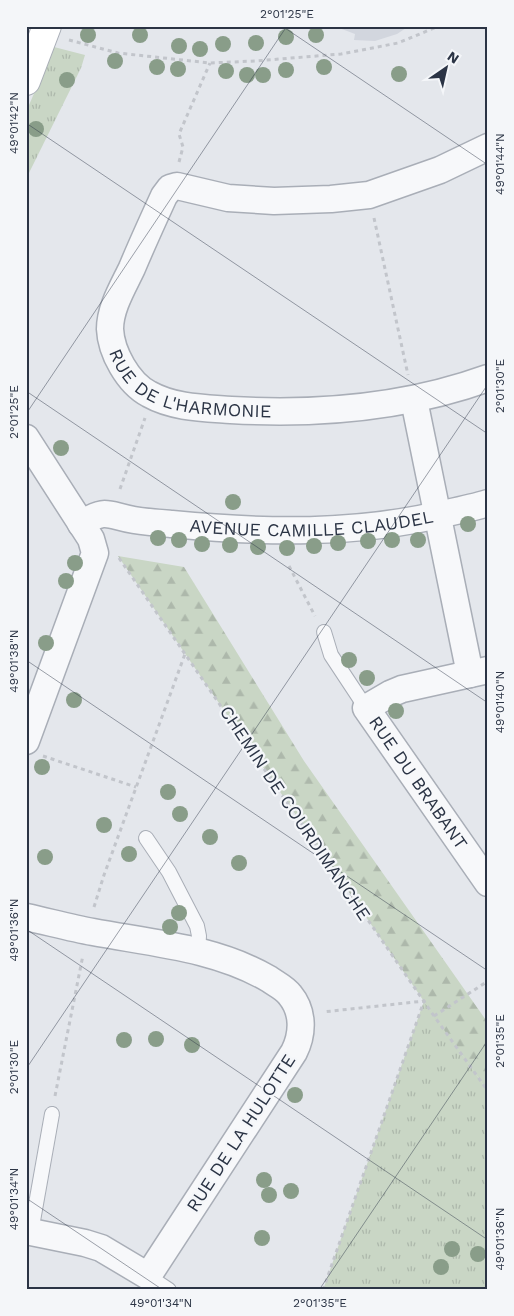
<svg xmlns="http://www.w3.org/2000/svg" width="514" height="1316" font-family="'Work Sans',sans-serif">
  <defs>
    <pattern id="grass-tufts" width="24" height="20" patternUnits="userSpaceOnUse" patternTransform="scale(1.25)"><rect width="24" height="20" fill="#c9d6c5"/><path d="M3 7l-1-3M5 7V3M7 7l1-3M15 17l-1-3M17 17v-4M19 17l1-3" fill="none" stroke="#adb8ab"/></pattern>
    <pattern id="forest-firs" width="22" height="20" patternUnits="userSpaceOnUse" patternTransform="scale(1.25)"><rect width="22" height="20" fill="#c9d6c5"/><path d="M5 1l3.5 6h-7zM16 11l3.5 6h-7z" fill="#adb8ab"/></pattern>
  </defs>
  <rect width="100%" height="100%" fill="#e4e7ec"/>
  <polygon fill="#d2d6de" points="334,26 409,26 397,34 375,41 354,40 355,34"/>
  <g fill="url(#grass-tufts)">
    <polygon points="54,47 85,55 81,68 26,179 26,112"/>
    <polygon points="424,1001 488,1091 488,1290 323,1290"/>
  </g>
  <polygon fill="url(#forest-firs)" points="118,556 184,567 304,761 488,1023 488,1091 434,1016"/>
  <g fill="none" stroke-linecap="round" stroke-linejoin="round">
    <defs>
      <g id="service">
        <polyline points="324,632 331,655 366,708"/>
        <polyline points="146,838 169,872 197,926 199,936 198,951"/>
        <polyline points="31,1232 52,1114"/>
        <polyline points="148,1276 169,1290"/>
      </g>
      <g id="minor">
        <path id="s1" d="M 488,147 L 440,170 L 369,195 L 331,199 L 274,201 L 228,198 L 177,186 L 170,188 L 164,196 C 153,220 142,244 132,268 C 123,287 110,308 110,329 C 111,352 128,383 149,394 C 174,408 204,408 231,410 C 318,415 405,408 488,378"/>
        <polyline points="414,400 470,674"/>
        <polyline points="26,438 91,539 95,553 26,741"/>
        <path id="s2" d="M 81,524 C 107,507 108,516 134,520 C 147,522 160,523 172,524 C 265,533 356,535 447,513 C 461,510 475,507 488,503"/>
        <path id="s3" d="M 488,670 L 402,689 L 390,694 L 366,708 L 488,883"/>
        <path d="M 26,917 C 49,922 71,928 93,932 C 152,943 216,948 269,979 C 276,984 285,988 290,995 C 304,1012 303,1034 294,1052 L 148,1276 L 101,1248 L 85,1243 L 26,1231"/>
      </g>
      <polyline id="secondary" points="26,81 47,26"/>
    </defs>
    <use href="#service" stroke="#a9aeb7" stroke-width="16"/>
    <use href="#minor" stroke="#a9aeb7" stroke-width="29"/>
    <use href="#secondary" stroke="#a9aeb7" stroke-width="30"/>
    <g stroke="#c2c5cb" stroke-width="3" stroke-dasharray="4 4" stroke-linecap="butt">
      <polyline points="69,40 118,53 210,63 255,61 341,54 398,43 439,26"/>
      <polyline points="179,162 183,147 179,134 210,63"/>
      <polyline points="374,218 408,375"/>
      <polyline points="120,489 145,418"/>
      <polyline points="119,558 434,1016 488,1091"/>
      <polyline points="289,566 315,616"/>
      <polyline points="43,756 136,787"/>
      <polyline points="94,907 104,875 185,654"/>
      <polyline points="434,1016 488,981"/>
      <polyline points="55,1096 83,955"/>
      <polyline points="323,1290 424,1001 323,1012"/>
    </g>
    <use href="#service" stroke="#f7f8fa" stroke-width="14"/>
    <use href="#minor" stroke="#f7f8fa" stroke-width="26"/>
    <use href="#secondary" stroke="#fff" stroke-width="28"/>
  </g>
  <g fill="#899d89">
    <circle cx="88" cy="35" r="8"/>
    <circle cx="140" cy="35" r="8"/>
    <circle cx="316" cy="35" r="8"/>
    <circle cx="286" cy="37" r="8"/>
    <circle cx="256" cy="43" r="8"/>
    <circle cx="223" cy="44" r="8"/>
    <circle cx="179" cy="46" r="8"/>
    <circle cx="200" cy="49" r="8"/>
    <circle cx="115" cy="61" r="8"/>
    <circle cx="157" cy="67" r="8"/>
    <circle cx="324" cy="67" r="8"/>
    <circle cx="178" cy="69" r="8"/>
    <circle cx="286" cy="70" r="8"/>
    <circle cx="226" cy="71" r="8"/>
    <circle cx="399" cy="74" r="8"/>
    <circle cx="247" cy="75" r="8"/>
    <circle cx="263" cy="75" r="8"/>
    <circle cx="67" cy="80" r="8"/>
    <circle cx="36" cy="129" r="8"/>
    <circle cx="61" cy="448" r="8"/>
    <circle cx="233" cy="502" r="8"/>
    <circle cx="468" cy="524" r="8"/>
    <circle cx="158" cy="538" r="8"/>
    <circle cx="179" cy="540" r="8"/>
    <circle cx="392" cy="540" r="8"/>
    <circle cx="418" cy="540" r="8"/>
    <circle cx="368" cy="541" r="8"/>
    <circle cx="338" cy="543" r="8"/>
    <circle cx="202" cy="544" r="8"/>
    <circle cx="230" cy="545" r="8"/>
    <circle cx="314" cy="546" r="8"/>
    <circle cx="258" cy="547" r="8"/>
    <circle cx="287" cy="548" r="8"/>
    <circle cx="75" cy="563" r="8"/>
    <circle cx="66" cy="581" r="8"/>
    <circle cx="46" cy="643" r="8"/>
    <circle cx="349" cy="660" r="8"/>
    <circle cx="367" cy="678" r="8"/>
    <circle cx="74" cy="700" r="8"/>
    <circle cx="396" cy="711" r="8"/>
    <circle cx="42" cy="767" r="8"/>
    <circle cx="168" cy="792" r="8"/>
    <circle cx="180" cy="814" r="8"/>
    <circle cx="104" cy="825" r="8"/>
    <circle cx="210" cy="837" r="8"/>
    <circle cx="129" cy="854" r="8"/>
    <circle cx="45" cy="857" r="8"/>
    <circle cx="239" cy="863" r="8"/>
    <circle cx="179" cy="913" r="8"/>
    <circle cx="170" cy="927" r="8"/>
    <circle cx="156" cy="1039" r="8"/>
    <circle cx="124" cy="1040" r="8"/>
    <circle cx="192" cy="1045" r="8"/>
    <circle cx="295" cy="1095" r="8"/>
    <circle cx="264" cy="1180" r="8"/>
    <circle cx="291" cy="1191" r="8"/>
    <circle cx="269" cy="1195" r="8"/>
    <circle cx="262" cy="1238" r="8"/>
    <circle cx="452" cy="1249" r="8"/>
    <circle cx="478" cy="1254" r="8"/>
    <circle cx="441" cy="1267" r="8"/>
  </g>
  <path fill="none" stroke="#2b3445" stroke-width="1" stroke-opacity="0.45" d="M 282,26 L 488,165M 26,123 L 488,434M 26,391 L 488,703M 26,414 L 287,26M 26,660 L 488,971M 26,929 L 488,1240M 26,1069 L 488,384M 26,1198 L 163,1290M 319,1290 L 488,1040"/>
  <g text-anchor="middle" stroke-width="4.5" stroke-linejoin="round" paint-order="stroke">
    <g font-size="18" fill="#2b3445" stroke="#f4f6f9">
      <text dy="6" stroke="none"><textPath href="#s1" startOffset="596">RUE DE L'HARMONIE</textPath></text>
      <text dy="6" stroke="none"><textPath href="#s2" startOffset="234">AVENUE CAMILLE CLAUDEL</textPath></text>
      <text dy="6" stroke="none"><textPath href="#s3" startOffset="220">RUE DU BRABANT</textPath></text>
      <text transform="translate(295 813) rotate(56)" y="6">CHEMIN DE COURDIMANCHE</text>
      <text transform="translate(241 1133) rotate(-57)" y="6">RUE DE LA HULOTTE</text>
    </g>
  </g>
  <rect width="514" height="1316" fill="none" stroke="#f4f6f9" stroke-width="55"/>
  <g transform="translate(446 68) rotate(34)" stroke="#f4f6f9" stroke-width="4" paint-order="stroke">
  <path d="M0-4L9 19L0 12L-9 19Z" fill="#2b3445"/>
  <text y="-8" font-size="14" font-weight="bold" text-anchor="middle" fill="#2b3445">N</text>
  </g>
  <rect x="28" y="28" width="458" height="1260" fill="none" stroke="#2b3445" stroke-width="2"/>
  <g font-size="12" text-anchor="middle" fill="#2b3445">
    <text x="287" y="18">2°01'25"E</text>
    <text transform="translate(14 123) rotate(-90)" y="4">49°01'42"N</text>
    <text transform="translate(500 164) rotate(-90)" y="4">49°01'44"N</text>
    <text transform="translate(500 386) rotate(-90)" y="4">2°01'30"E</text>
    <text transform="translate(14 412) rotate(-90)" y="4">2°01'25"E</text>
    <text transform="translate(14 661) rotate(-90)" y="4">49°01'38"N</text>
    <text transform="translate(500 702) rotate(-90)" y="4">49°01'40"N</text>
    <text transform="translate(14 930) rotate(-90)" y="4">49°01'36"N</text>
    <text transform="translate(500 1041) rotate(-90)" y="4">2°01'35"E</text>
    <text transform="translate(14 1067) rotate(-90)" y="4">2°01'30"E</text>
    <text transform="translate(14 1199) rotate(-90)" y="4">49°01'34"N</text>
    <text transform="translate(500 1239) rotate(-90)" y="4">49°01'36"N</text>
    <text x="161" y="1307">49°01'34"N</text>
    <text x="320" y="1307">2°01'35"E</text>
  </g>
</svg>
